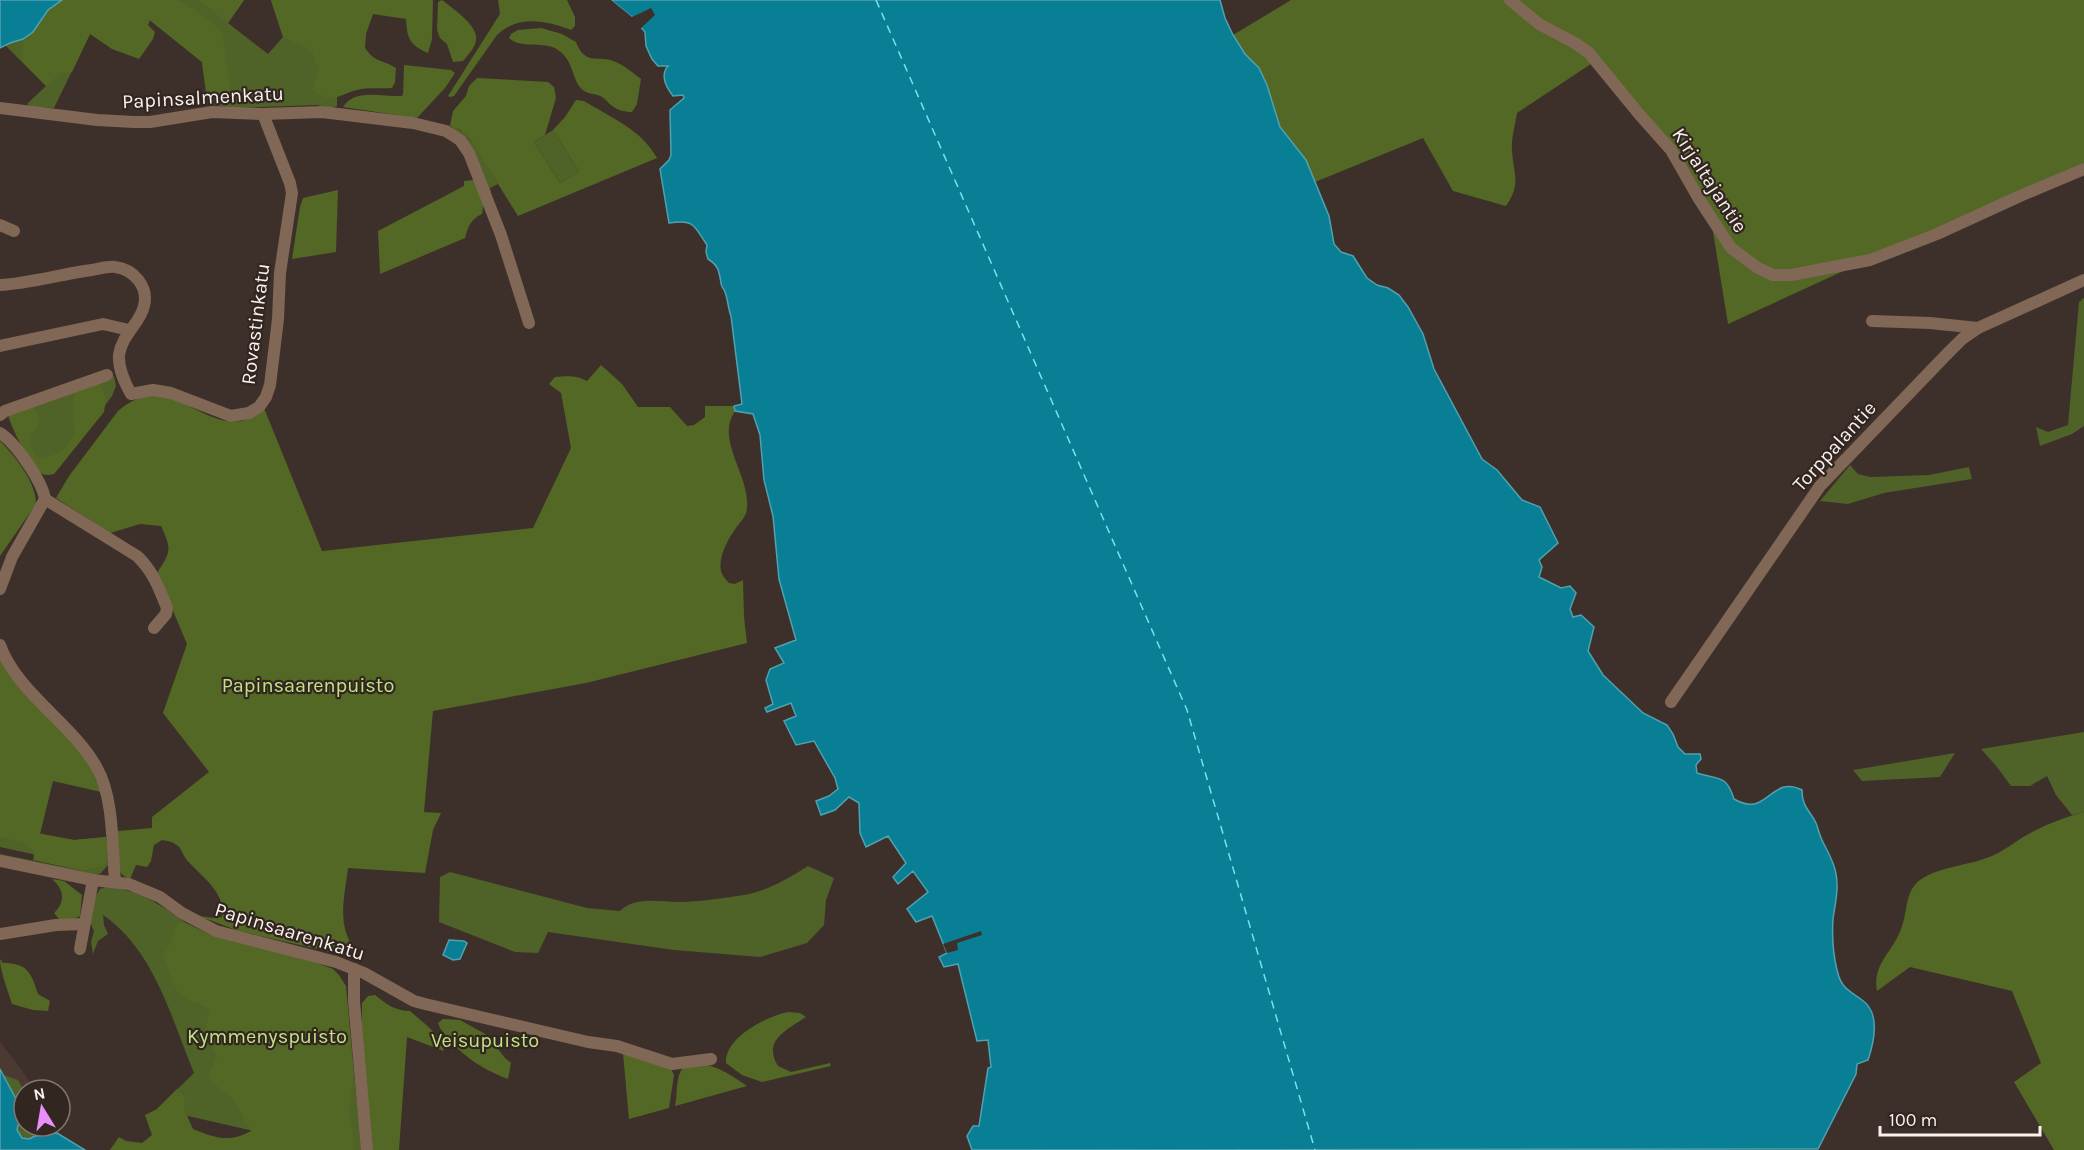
<svg xmlns="http://www.w3.org/2000/svg" width="2084" height="1150" font-family="Karla,sans-serif">
  <rect width="100%" height="100%" fill="#3d302a"/>
  <polygon fill="#4c3931" points="0,1042 22,1070 34,1090 24,1090 24,1099 0,1069"/>
  <g fill="#4f6227">
    <polygon points="24,0 244,0 228,23 268,54 283,37 271,0 337,0 337,106 331,108 317,105 234,108 208,104 202,62 143,15 90,34 54,108 31,107 27,104 46,86 6,46 10,43"/>
    <path d="M 450,124 C 474,135 485,163 498,184 L 490,188 L 492,199 Z"/>
    <polygon points="553,130 579,171 560,183 534,142"/>
    <polygon points="2084,298 2084,426 2072,434 2040,446 2036,427 2048,432 2068,425 2079,302"/>
    <polygon points="114,376 116,386 112,396 59,468 42,472 13,413"/>
    <polygon points="1850,465 1858,474 1870,477 1929,475 1969,467 1972,479 1884,493 1848,504 1820,501"/>
    <polygon points="2084,732 2084,812 2072,815 2056,795 2047,776 2030,786 2011,786 1997,767 1981,749"/>
    <polygon points="1955,753 1940,777 1862,781 1853,770"/>
    <polygon points="0,820 11,828 74,840 106,837 108,865 101,873 95,875 0,856 0,854 83,871 97,868 0,847"/>
    <path d="M 808,866 L 834,878 L 826,900 L 824,925 L 807,943 L 760,957 L 674,950 L 548,932 L 538,953 L 515,952 L 439,922 L 440,877 L 450,872 L 587,908 L 620,911 C 637,895 662,903 683,902 C 703,901 725,898 744,895 C 767,891 788,879 808,866 Z"/>
    <path d="M 106,887 C 136,888 163,906 186,923 L 181,923 L 353,1076 L 354,1073 L 362,1150 L 355,1150 L 354,1147 L 338,1150 L 157,1109 L 194,1073 C 171,1018 155,951 103,915 L 104,925 L 108,934 L 98,941 L 93,954 L 91,942 L 94,931 L 89,920 L 95,897 L 100,889 Z"/>
    <polygon points="4,1075 18,1080 22,1087 24,1102 19,1103 0,1081"/>
    <polygon points="24,1115 24,1126 50,1126 69,1141 86,1150 0,1150 0,1125"/>
  </g>
  <g fill="#536825">
    <path d="M 62,0 L 177,0 C 194,7 208,19 222,31 L 232,99 L 227,99 L 219,94 L 206,93 L 202,62 L 150,20 L 148,25 L 155,32 L 153,39 L 139,59 L 112,49 L 90,34 L 72,72 L 60,74 L 46,86 L 22,61 L 23,39 L 33,32 L 48,10 Z"/>
    <polygon points="197,0 244,0 228,23"/>
    <path d="M 271,0 L 433,0 L 432,39 L 428,53 C 410,45 407,39 406,19 L 373,14 L 366,34 L 365,48 C 375,63 382,59 396,68 L 395,82 L 392,88 C 381,89 368,87 357,90 C 339,94 331,107 313,89 L 319,67 L 315,62 L 312,51 L 283,37 Z"/>
    <path d="M 442,0 C 452,8 479,26 476,40 C 475,48 468,55 463,61 L 453,62 L 447,44 L 440,38 L 437,30 L 438,2 Z"/>
    <path d="M 498,0 L 567,0 L 575,17 L 575,26 L 571,30 C 545,20 518,15 497,35 L 454,96 L 450,97 L 448,96 L 500,14 Z"/>
    <path d="M 1291,0 L 2084,0 L 2084,163 L 2007,196 L 1728,324 L 1709,207 L 1600,58 L 1517,113 C 1515,125 1511,139 1512,151 C 1514,175 1521,184 1506,206 L 1453,191 L 1423,138 L 1315,182 L 1306,160 L 1280,127 L 1259,68 L 1245,54 L 1233,35 Z"/>
    <path d="M 541,28 L 562,34 L 576,42 C 586,67 597,54 616,62 C 625,66 633,73 641,79 L 637,104 L 632,112 C 624,112 617,110 611,105 C 607,102 604,97 600,96 C 593,93 584,94 579,86 C 572,75 572,59 558,50 C 544,40 522,50 509,38 L 511,34 L 518,30 Z"/>
    <path d="M 404,65 L 451,70 L 455,73 L 445,88 L 417,118 L 343,107 C 355,88 383,97 402,96 L 403,94 Z"/>
    <path d="M 477,78 L 548,82 L 554,87 L 556,98 L 545,135 L 534,142 L 560,183 L 579,171 L 553,130 L 565,117 L 576,100 L 584,101 C 610,117 642,130 657,158 L 518,216 L 470,139 L 459,129 L 450,126 L 453,111 L 466,96 L 469,86 Z"/>
    <path d="M 474,180 L 484,201 L 482,214 C 471,219 468,226 465,238 L 380,274 L 378,231 L 464,186 L 464,181 Z"/>
    <polygon points="338,190 336,252 292,259 300,207 303,198"/>
    <path d="M 601,365 L 622,384 L 638,407 L 670,407 L 687,426 L 694,425 L 705,417 L 705,406 L 734,406 L 735,411 C 715,440 750,475 747,508 C 747,516 740,522 736,528 C 728,539 718,557 721,571 C 722,575 726,580 729,583 L 735,584 L 743,580 L 744,617 L 747,643 L 586,683 L 433,711 L 424,812 L 441,813 L 433,830 L 425,873 L 348,868 C 345,894 337,922 352,945 L 349,953 L 344,955 L 239,931 L 199,916 L 214,918 L 222,917 C 226,891 201,877 186,859 C 183,855 182,850 179,847 C 174,842 168,841 162,840 L 154,845 L 151,861 L 147,867 L 136,865 L 130,879 C 127,878 123,876 121,873 C 115,864 116,842 118,831 L 152,828 L 152,817 L 209,772 L 163,713 L 187,644 L 157,573 C 171,551 172,550 161,526 L 140,524 L 110,533 L 56,498 L 69,476 L 118,411 C 167,368 203,432 245,420 C 252,418 258,412 264,408 L 322,551 L 533,528 L 571,448 L 561,393 L 549,384 L 555,377 C 567,376 576,375 587,381 Z"/>
    <path d="M 100,382 L 106,399 L 104,412 L 54,474 C 49,475 45,476 41,473 C 29,464 12,429 8,415 L 31,406 L 38,414 L 38,427 L 31,434 L 30,446 L 37,457 C 58,457 65,450 75,432 C 70,416 74,408 74,391 Z"/>
    <path d="M 0,441 C 15,456 36,482 36,504 L 0,556 Z"/>
    <path d="M 0,657 L 88,761 L 101,792 L 53,781 L 40,834 L 74,840 L 106,837 L 108,860 L 103,867 L 83,871 L 33,860 C 39,842 12,840 0,837 Z"/>
    <path d="M 2084,812 L 2084,1150 L 2054,1150 L 2014,1082 L 2041,1063 L 2012,991 L 1910,967 L 1877,991 C 1872,964 1893,952 1901,929 C 1908,913 1904,892 1920,880 C 1940,866 1974,865 1994,855 C 2005,850 2015,842 2025,836 C 2044,825 2063,818 2084,812 Z"/>
    <path d="M 52,879 L 64,881 L 82,895 L 80,916 L 72,920 L 59,919 L 54,913 C 66,902 64,889 52,879 Z"/>
    <path d="M 181,922 L 186,923 L 211,935 L 317,963 L 333,969 L 339,975 L 346,986 L 354,1073 L 349,1112 L 355,1150 L 110,1150 L 119,1137 L 126,1141 L 142,1143 L 152,1135 L 145,1115 L 157,1109 L 177,1089 L 185,1098 L 184,1109 L 193,1129 C 215,1138 229,1143 251,1131 L 233,1098 L 219,1088 L 207,1076 L 217,1057 L 205,1031 L 210,1009 C 204,1005 183,998 180,995 C 174,990 167,964 163,955 L 170,944 L 176,925 Z"/>
    <path d="M 0,959 L 3,963 C 28,963 31,973 38,994 L 50,1001 L 48,1011 L 33,1010 L 12,1004 C 8,991 0,971 0,959 Z"/>
    <path d="M 375,995 C 386,1004 395,1011 410,1011 C 423,1023 440,1033 444,1051 L 407,1037 L 399,1150 L 370,1150 L 362,1041 L 362,1003 L 368,996 Z"/>
    <path d="M 788,1012 L 800,1013 L 806,1017 C 787,1030 762,1040 778,1066 L 791,1072 L 830,1063 L 831,1066 L 762,1082 L 742,1075 L 726,1063 C 724,1038 767,1016 788,1012 Z"/>
    <path d="M 443,1019 L 460,1020 L 487,1035 L 505,1058 L 511,1063 L 508,1079 C 479,1068 458,1053 440,1028 L 438,1023 Z"/>
    <polygon points="623,1053 671,1069 674,1075 669,1108 629,1119"/>
    <path d="M 703,1064 C 720,1067 734,1077 747,1086 L 675,1106 C 678,1094 675,1077 683,1068 Z"/>
  </g>
  <g fill="#087f94" stroke="#51a1af" stroke-width="1.5">
    <polygon points="0,0 62,0 48,10 33,32 23,39 10,43 0,48"/>
    <path d="M 611,0 L 1220,0 L 1225,18 L 1233,35 L 1245,54 L 1259,68 L 1267,85 L 1280,127 L 1306,160 L 1329,216 L 1334,244 L 1341,252 L 1353,256 L 1367,278 L 1377,285 L 1388,288 L 1399,295 L 1408,307 L 1423,334 L 1434,369 L 1482,459 L 1497,470 L 1522,500 L 1540,507 L 1558,543 L 1539,560 L 1542,567 L 1539,577 L 1561,588 L 1570,586 L 1576,593 L 1570,609 L 1573,617 L 1581,615 L 1594,627 L 1588,651 L 1603,675 L 1643,713 L 1667,725 L 1673,734 L 1678,747 L 1685,754 L 1700,754 L 1701,759 L 1696,765 L 1697,773 C 1719,780 1726,774 1734,799 C 1768,819 1770,774 1802,790 C 1802,807 1809,809 1816,823 C 1818,828 1819,834 1822,840 C 1827,851 1834,861 1836,874 C 1839,889 1835,904 1833,919 C 1832,935 1833,954 1837,970 C 1841,988 1848,990 1862,1000 C 1881,1013 1874,1042 1868,1060 L 1857,1064 L 1856,1074 L 1818,1149 L 972,1150 L 967,1136 L 973,1126 L 979,1126 L 988,1068 L 991,1067 L 988,1040 L 977,1041 L 958,964 L 944,967 L 939,957 L 947,953 L 932,916 L 916,922 L 907,909 L 928,892 L 913,871 L 898,884 L 893,877 L 906,863 L 888,836 L 866,847 L 860,833 L 859,803 L 849,797 L 835,810 L 821,815 L 816,801 L 829,796 L 838,789 L 835,778 L 814,741 L 796,745 L 784,721 L 796,716 L 791,703 L 767,712 L 765,708 L 773,704 L 766,680 L 770,669 L 784,663 L 775,648 L 796,640 L 779,579 L 773,516 L 764,480 L 760,435 L 753,414 L 735,411 L 734,406 L 742,404 L 731,316 C 728,308 728,300 725,292 C 723,286 722,290 721,283 C 719,271 719,266 708,259 L 706,252 L 707,245 C 694,226 695,219 669,223 L 660,169 L 669,160 L 671,155 L 670,110 L 684,98 L 683,95 L 673,96 C 666,87 660,75 668,66 L 658,66 L 652,59 L 646,46 L 645,32 L 632,17 Z"/>
    <polygon points="449,940 464,941 467,943 460,959 453,960 443,955"/>
    <polygon points="0,1069 16,1099 24,1099 24,1119 18,1125 17,1130 22,1138 29,1139 35,1136 57,1133 85,1150 0,1150"/>
  </g>
  <g fill="#3d302a">
    <polygon points="606,0 611,0 632,17 651,8 655,15 639,30 629,18"/>
    <polygon points="981,931 982,935 957,943 958,950 947,953 943,944"/>
  </g>
  <g fill="none" stroke-linecap="round" stroke-linejoin="round">
    <polyline stroke="#79def6" stroke-width="1.5" stroke-dasharray="8 6" stroke-linecap="butt" points="876,0 1187,710 1315,1150"/>
    <g stroke="#816755" stroke-width="12">
      <polyline points="1510,0 1539,24 1575,43 1589,53 1639,114 1671,150 1699,199 1731,248 1758,268 1773,275 1791,275 1870,260 1937,234 2020,196 2084,169"/>
      <polyline points="0,108 97,120 134,122 150,122 212,112 263,114 322,112 413,123 446,131 460,140 469,153 501,235 529,323"/>
      <polyline points="0,225 14,231"/>
      <path d="M 0,285 C 31,283 61,274 92,270 C 99,269 108,266 115,267 C 133,269 149,286 144,306 C 140,324 122,334 119,355 C 118,369 125,383 131,394 L 153,390 L 171,393 L 231,416 L 249,413 L 259,407 L 266,397 L 270,385 L 278,319 L 280,273 L 292,193 L 290,183 L 263,114"/>
      <polyline points="1872,321 1930,323 1978,328"/>
      <polyline points="0,346 103,324 129,330"/>
      <polyline points="0,415 5,411 107,375"/>
      <path d="M 0,433 C 16,443 42,481 45,499 L 12,557 L 0,589"/>
      <path d="M 45,499 L 137,556 C 153,571 159,588 167,608 L 166,614 L 154,628"/>
      <path d="M 0,645 C 17,693 73,724 97,768 C 114,798 112,847 115,881"/>
      <polyline points="1671,702 1820,486 1946,355 1962,339 1978,328 2084,280"/>
      <polyline points="0,861 93,880 129,884 160,897 182,913 216,931 336,962 364,973 414,1001 425,1004 588,1042 617,1046 672,1064 711,1059"/>
      <polyline points="0,934 56,925 84,924"/>
      <polyline points="80,949 93,880"/>
      <polyline points="354,969 354,1001 367,1150"/>
    </g>
  </g>
  <g text-anchor="middle" stroke-width="4.5" stroke-linejoin="round" paint-order="stroke">
    <g font-size="20" fill="#faf1ed" stroke="#322621">
      <text transform="translate(203 97) rotate(-3)" y="7">Papinsalmenkatu</text>
      <text transform="translate(1710 180) rotate(57)" y="7">Kirjaltajantie</text>
      <text transform="translate(255 324) rotate(-83)" y="7">Rovastinkatu</text>
      <text transform="translate(1834 446) rotate(-48)" y="7">Torppalantie</text>
      <text transform="translate(290 931) rotate(17)" y="7">Papinsaarenkatu</text>
    </g>
    <g font-size="20" fill="#c2e283" stroke="#322621">
      <text x="308" y="692">Papinsaarenpuisto</text>
      <text x="267" y="1043">Kymmenyspuisto</text>
      <text x="485" y="1047">Veisupuisto</text>
    </g>
  </g>
  <g transform="translate(42 1108) rotate(349)"><circle r="28" fill="#322621" stroke="#827773" stroke-width="1.5"/>
  <path d="M0-4.5L10 22L0 15L-10 22Z" fill="#eb8dfb"/>
  <text y="-9" font-size="16" font-weight="bold" text-anchor="middle" fill="#faf1ed">N</text>
  </g>
  <path d="M1880 1126v9h160v-9" fill="none" stroke="#faf1ed" stroke-width="3"/>
  <text x="1889" y="1126" font-size="18" fill="#faf1ed" stroke="#322621" stroke-width="4.5" paint-order="stroke">100 m</text>
</svg>
